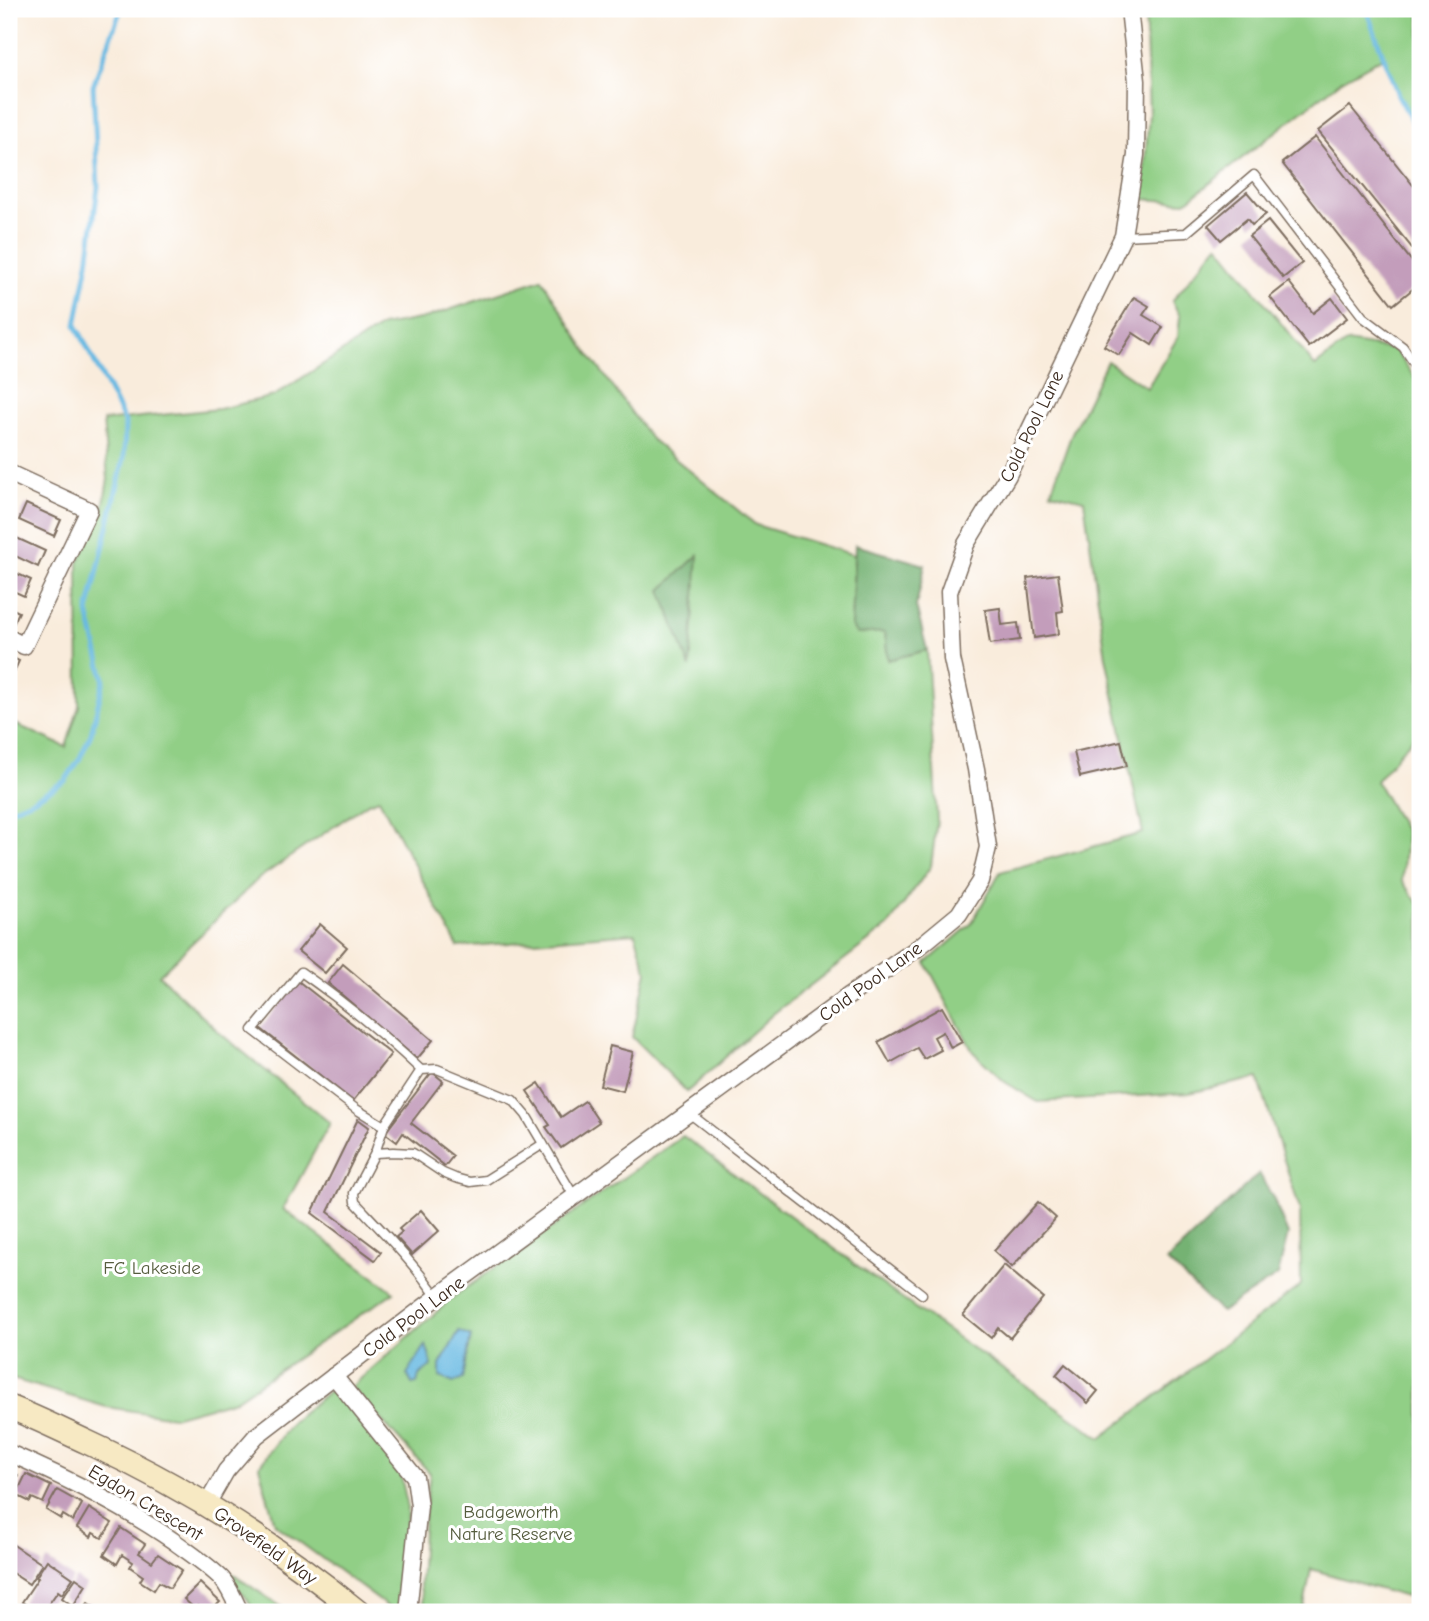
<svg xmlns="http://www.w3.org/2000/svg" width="1429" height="1621" font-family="'Comic Neue',sans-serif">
  <rect width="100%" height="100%" fill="#fff"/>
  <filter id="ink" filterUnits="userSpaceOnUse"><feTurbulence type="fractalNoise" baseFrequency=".0143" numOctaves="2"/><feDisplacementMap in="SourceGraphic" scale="14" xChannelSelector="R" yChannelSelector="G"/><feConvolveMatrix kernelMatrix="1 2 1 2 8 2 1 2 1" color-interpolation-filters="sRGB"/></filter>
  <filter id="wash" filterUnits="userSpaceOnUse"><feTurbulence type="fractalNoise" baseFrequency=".00686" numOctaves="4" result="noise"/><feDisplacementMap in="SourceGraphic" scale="28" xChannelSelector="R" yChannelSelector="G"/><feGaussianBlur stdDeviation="1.57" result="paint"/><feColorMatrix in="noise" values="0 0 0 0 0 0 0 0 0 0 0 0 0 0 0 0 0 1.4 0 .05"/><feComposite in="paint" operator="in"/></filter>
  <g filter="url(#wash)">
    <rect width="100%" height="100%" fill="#f9ecdc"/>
    <g fill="#91cf86" stroke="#667c52" stroke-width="2">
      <polygon points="1145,9 1420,9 1420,131 1398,95 1383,57 1342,80 1186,202 1142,199 1149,114"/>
      <polygon points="1218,244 1315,366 1347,342 1395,350 1420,385 1420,729 1376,781 1406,833 1402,881 1420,906 1420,1576 1406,1597 1311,1569 1303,1612 425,1612 420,1587 423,1529 430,1473 351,1387 456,1295 683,1136 902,1299 1101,1438 1301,1285 1300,1210 1258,1078 1189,1093 1038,1102 1005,1082 973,1052 926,963 971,924 1000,872 1143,833 1106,657 1084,500 1051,492 1072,433 1107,361 1147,388 1178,337 1180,316 1172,301"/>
      <polygon points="542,279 583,346 651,439 756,525 854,555 851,626 885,632 888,660 927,650 937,820 931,866 888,926 773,1014 687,1092 632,1037 647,972 635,933 458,947 379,799 368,803 258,879 159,975 221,1034 330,1123 283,1209 394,1292 235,1400 173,1417 106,1407 9,1378 9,721 66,747 79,706 78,563 103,508 108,479 103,421 219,409 274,396 382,326 425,318"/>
      <polygon points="337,1384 398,1463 407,1503 406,1563 404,1599 395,1612 275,1524 259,1466 292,1422"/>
      <polygon points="231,1573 289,1612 254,1612 248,1600 229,1577"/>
    </g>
    <g fill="#74b273" stroke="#586e48" stroke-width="2">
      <polygon points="855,545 925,565 916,606 927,650 888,660 885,632 857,634 851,626"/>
      <polygon points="698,555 690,668 661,590"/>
      <polygon points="1259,1173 1273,1198 1288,1234 1278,1275 1221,1312 1167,1261"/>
    </g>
    <g fill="#67b9e2" stroke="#517280" stroke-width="2">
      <polygon points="459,1331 471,1336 463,1379 453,1383 440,1377 440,1365"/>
      <polygon points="426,1345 432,1365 419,1376 417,1383 412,1384 407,1374"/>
    </g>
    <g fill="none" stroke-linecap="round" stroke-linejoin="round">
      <g stroke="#67b9e2" stroke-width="5">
        <polyline points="1366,9 1398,95 1420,135"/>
        <polyline points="9,810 31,801 65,781 79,760 91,734 104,679 88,612 124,458 125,422 76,325 88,263 98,187 93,86 121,9"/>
      </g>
    </g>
    <g id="blocks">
      <g fill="#c39dbb">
        <polygon points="1350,106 1420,194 1420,258 1318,131"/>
        <polygon points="1315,137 1420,272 1420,283 1393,305 1282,163"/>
        <polygon points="1247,192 1266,214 1252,225 1247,219 1221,240 1208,225"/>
        <polygon points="1268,221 1302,263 1283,278 1249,236"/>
        <polygon points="1289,282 1313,313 1332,298 1347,318 1309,347 1270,297"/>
        <polygon points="1134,297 1149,306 1143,315 1163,327 1152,345 1133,333 1119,355 1104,346"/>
        <polygon points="26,504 61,520 54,536 19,520"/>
        <polygon points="10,535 45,551 38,567 9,553"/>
        <polygon points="9,570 31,580 24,596 9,589"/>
        <polygon points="1058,574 1063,611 1057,612 1059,634 1034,638 1027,578"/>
        <polygon points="9,607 19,612 12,627 9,626"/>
        <polygon points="1000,608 1002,625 1018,623 1020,640 990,644 985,610"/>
        <polygon points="9,656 19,661 9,683"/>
        <polygon points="1121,741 1127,766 1080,777 1074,752"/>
        <polygon points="320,924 347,947 325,973 298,951"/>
        <polygon points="343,964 433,1040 417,1059 328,983"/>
        <polygon points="298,981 391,1054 353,1101 260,1028"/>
        <polygon points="942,1007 962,1042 951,1048 943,1032 934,1037 941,1050 924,1059 917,1048 890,1063 878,1042"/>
        <polygon points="610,1046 633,1052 623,1091 600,1085"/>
        <polygon points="432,1072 443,1081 411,1123 453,1156 445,1166 403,1133 397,1142 385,1133"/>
        <polygon points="539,1083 561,1117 585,1101 599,1122 561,1148 546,1127 550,1125 527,1091"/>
        <polygon points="358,1119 369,1127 328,1212 381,1252 375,1260 312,1213"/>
        <polygon points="1038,1202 1056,1218 1012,1267 994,1251"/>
        <polygon points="421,1210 439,1231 412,1255 396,1237 402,1232 399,1229"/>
        <polygon points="1004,1265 1043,1298 1010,1338 998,1328 991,1338 963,1315"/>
        <polygon points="1065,1364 1098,1391 1088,1403 1056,1375"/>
        <polygon points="9,1471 18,1475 9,1495"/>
        <polygon points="26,1474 51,1486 43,1503 32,1498 30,1502 16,1495"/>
        <polygon points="57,1490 82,1504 73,1521 63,1515 61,1519 46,1510"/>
        <polygon points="89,1508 112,1523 102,1538 93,1533 91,1537 77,1528"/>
        <polygon points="121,1528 145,1544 139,1553 152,1562 158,1554 182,1570 170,1588 159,1582 154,1590 140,1581 143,1576 130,1567 133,1562 122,1555 117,1564 104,1555"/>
        <polygon points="9,1542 42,1564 29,1584 9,1571"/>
        <polygon points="47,1560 73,1578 62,1594 58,1591 43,1612 37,1612 22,1602 38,1578 36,1577"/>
        <polygon points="76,1578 86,1585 73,1606 62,1598"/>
        <polygon points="200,1583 220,1602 210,1612 204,1612 198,1606 195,1609 184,1599"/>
        <polygon points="88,1603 102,1612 81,1612"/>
      </g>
    </g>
  </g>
  <g filter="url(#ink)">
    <use href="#blocks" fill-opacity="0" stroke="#7e6e60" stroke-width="2"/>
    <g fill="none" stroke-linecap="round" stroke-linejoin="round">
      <defs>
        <g id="lane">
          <polyline points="1123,236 1186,233 1254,175 1363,317 1403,347 1420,372"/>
          <polyline points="689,1113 922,1294"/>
          <path d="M 384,1126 L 356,1109 L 253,1030 L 301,972 C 344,1002 383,1034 421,1070"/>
          <polyline points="375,1153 393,1152 413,1153 443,1173 455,1178 470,1182 486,1180 543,1144"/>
          <path d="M 437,1297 C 413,1262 384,1233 355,1202 L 354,1193 L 375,1153 L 384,1126 L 421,1070 L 437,1069 L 513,1100 L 526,1115 L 574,1196"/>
        </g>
        <g id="street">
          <polyline points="9,473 89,510 24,646 9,638"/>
          <polyline points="334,1376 415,1477 419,1506 408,1612"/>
          <path d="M 9,1453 C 67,1478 123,1506 175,1542 C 191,1554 208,1565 222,1579 C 230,1589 235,1601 240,1612"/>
          <polyline points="207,1504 226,1471 256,1436 437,1297 850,995 919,947 959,914 980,881 988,847 976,769 952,659 949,592 966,544 1008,475 1123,236 1136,155 1137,81 1129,9"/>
        </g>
        <path id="secondary" d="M 9,1407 C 35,1417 61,1430 87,1442 C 185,1487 275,1544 358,1612"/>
      </defs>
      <use href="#lane" stroke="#7e6e60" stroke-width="11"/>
      <use href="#street" stroke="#7e6e60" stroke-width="19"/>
      <use href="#secondary" stroke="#7e6e60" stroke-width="26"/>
      <use href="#lane" stroke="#fff" stroke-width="8"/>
      <use href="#street" stroke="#fff" stroke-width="16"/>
      <use href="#secondary" stroke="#f7e9c3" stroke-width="23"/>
    </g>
  </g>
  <g text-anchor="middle" stroke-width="6" stroke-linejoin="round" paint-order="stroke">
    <g font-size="19" fill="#3b2a1e" stroke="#fff">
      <text transform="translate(1031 426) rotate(-64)" y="7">Cold Pool Lane</text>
      <text transform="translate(870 981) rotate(-36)" y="7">Cold Pool Lane</text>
      <text transform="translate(413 1316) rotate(-37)" y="7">Cold Pool Lane</text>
      <text transform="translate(146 1502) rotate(31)" y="7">Egdon Crescent</text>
      <text transform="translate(266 1545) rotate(35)" y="7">Grovefield Way</text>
    </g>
    <g font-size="19" fill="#555c3d" stroke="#fff">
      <text x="152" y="1274">FC Lakeside</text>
      <text x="511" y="1518">Badgeworth<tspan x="511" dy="22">Nature Reserve</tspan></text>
    </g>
  </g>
  <rect width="1429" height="1621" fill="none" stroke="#fff" stroke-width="35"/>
</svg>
